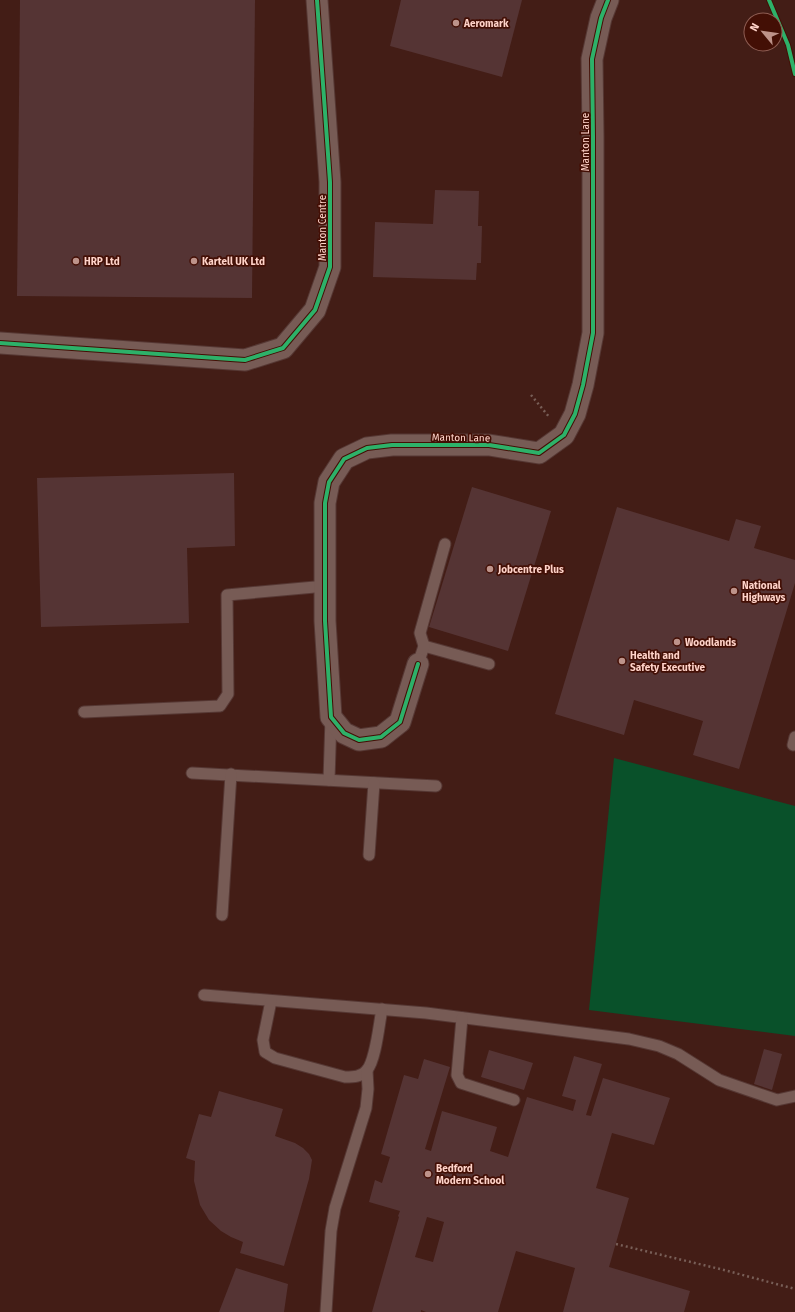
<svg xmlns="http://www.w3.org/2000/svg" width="795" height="1312" font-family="'Fira Sans',sans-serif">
  <rect width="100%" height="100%" fill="#431d16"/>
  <polygon fill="#09512a" points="614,758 795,806 795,1036 589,1010"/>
  <g fill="#553434" fill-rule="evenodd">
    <polygon points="20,0 255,0 252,298 17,296"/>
    <polygon points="401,0 522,0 502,77 390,46"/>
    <polygon points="435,190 479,191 478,226 482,226 481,263 477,263 476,280 373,277 375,222 433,224"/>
    <polygon points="234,473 235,546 187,548 189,623 41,627 37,478"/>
    <polygon points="472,487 551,511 508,651 429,627"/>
    <polygon points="617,507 729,541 736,519 761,526 754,548 795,560 795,583 739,769 693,755 703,721 634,700 624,735 555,714"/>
    <polygon points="764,1049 782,1054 772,1090 754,1084"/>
    <polygon points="489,1050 533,1063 524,1090 481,1077"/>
    <path d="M 574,1056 L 602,1064 L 586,1115 L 591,1116 L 603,1078 L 670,1098 L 654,1145 L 612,1133 L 596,1188 L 629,1198 L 609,1267 L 690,1291 L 684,1312 L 563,1312 L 575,1268 L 516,1251 L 498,1312 L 426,1312 L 421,1310 L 421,1312 L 372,1312 L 399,1217 L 398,1216 L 400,1211 L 369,1202 L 375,1180 L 382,1183 L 390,1157 L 381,1154 L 404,1075 L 418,1079 L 424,1059 L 450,1067 L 425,1149 L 431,1151 L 442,1111 L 497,1127 L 490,1151 L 508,1157 L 527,1097 L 573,1111 L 576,1100 L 562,1096 ZM 427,1217 L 444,1222 L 433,1262 L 415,1257 Z"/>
    <polygon points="219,1091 283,1109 275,1136 295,1143 303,1148 309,1154 312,1160 309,1179 284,1266 240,1253 243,1242 231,1237 221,1231 209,1220 200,1205 194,1181 195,1161 186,1158 199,1114 211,1117"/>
    <polygon points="236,1268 288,1284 284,1312 219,1312"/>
  </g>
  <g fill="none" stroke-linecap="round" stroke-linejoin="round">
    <defs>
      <g id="service">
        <polyline points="424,646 489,664"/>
        <polyline points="418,664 424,646 420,633 445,544"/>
        <polyline points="84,712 220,706 228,694 227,595 326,586"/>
        <polyline points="793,745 795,737"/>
        <polyline points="192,773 436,786"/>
        <polyline points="329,780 331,718"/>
        <polyline points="369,855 374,783"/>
        <polyline points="222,915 231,774"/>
        <polyline points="204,995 426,1013 629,1039 659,1046 678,1054 719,1080 777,1100 795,1096"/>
        <path d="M 271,1001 L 263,1040 L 265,1052 L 275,1058 L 345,1077 C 353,1077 362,1077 367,1070 C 376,1059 379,1024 382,1009"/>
        <polyline points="462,1018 457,1075 461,1083 514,1100"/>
        <polyline points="326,1312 331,1231 335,1208 366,1108 368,1089 367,1070"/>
      </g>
      <g id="minor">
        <polyline points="0,343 245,360 283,348 315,310 330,267 330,182 317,0"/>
        <polyline points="418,664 400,722 381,737 359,740 344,733 331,717 325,621 325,503 329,482 344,459 367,448 392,445 489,445 539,453 564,435 575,414 583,385 593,333 593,136 592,59 601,18 608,0"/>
      </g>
    </defs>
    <use href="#service" stroke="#563834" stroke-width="13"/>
    <use href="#minor" stroke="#563834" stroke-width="23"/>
    <g stroke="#785e57" stroke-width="2.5" stroke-dasharray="2 3" stroke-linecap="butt">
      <polyline points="531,395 550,418"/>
      <polyline points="616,1244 724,1270 795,1289"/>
    </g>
    <use href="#service" stroke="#775b55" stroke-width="11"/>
    <use href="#minor" stroke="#775b55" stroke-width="21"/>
    <defs>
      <g id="cycleway">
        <polyline points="769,0 788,45 795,74"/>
        <polyline points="0,343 245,360 283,348 315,310 330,267 330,182 317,0"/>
        <polyline points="418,664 400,722 381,737 359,740 344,733 331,717 325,621 325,503 329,482 344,459 367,448 392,445 489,445 539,453 564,435 575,414 583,385 593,333 593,136 592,59 601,18 608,0"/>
      </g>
    </defs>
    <use href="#cycleway" stroke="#430f05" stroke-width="6"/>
    <use href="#cycleway" stroke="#2db169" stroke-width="4"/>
  </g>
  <g fill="#bd938a" stroke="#430f05" stroke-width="1.5">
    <circle cx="456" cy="23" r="4"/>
    <circle cx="76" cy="261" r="4"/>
    <circle cx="194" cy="261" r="4"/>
    <circle cx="490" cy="569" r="4"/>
    <circle cx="734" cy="591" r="4"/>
    <circle cx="677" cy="642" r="4"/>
    <circle cx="622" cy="661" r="4"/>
    <circle cx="428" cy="1174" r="4"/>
  </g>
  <g text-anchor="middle" stroke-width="3.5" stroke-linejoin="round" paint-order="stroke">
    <g font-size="10" font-weight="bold" fill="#ffd3c9" stroke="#430f05" text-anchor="start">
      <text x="464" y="27">Aeromark</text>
      <text x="84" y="265">HRP Ltd</text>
      <text x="202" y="265">Kartell UK Ltd</text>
      <text x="498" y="573">Jobcentre Plus</text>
      <text x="742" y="589">National<tspan x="742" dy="12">Highways</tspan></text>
      <text x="685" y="646">Woodlands</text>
      <text x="630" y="659">Health and<tspan x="630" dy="12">Safety Executive</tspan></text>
      <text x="436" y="1172">Bedford<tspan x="436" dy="12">Modern School</tspan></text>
    </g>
    <g font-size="10" fill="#ffd3c9" stroke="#430f05">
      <text transform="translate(585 142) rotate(-90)" y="4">Manton Lane</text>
      <text transform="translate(322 228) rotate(-90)" y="4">Manton Centre</text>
      <text transform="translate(461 437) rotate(1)" y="4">Manton Lane</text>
    </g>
  </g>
  <g transform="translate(763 32) rotate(299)"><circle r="19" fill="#430f05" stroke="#8e5d53"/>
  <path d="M0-3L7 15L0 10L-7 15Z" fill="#bd938a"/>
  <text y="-6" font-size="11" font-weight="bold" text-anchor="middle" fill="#ffd3c9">N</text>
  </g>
</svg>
